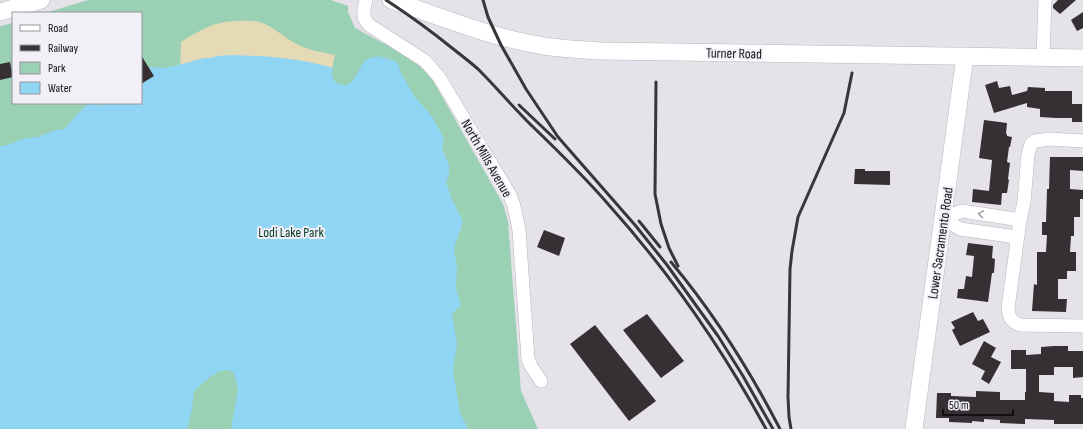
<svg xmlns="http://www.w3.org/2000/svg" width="1083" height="429" font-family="'Sofia Sans Condensed',sans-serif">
  <rect width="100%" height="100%" fill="#e5e2ea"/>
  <polygon fill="#9ad0b4" points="88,0 331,0 348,6 348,12 355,28 394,49 418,65 431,77 503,204 508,221 521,391 538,429 0,429 0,26 13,23 13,103 141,103 141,13 45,13"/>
  <path fill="#e4dab5" d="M 256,21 C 270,24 281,35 293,42 C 306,50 321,52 335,55 L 331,74 L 180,72 L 181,42 C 194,34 206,26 221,23 C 232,20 244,21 256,21 Z"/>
  <path fill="#91d5f5" d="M 232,55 C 266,56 300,58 333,68 C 332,73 331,76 334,80 C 336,83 339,84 342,85 C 355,87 358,68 365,61 C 367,59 371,57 374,57 C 381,55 391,60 398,63 L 400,71 L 414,96 L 431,115 L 444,138 L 442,149 L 449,165 L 449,174 L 446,182 L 451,197 L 463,222 L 454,248 L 457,269 L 456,288 L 461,305 L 452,314 L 457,344 L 453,370 L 460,413 L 468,429 L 231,429 L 238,390 L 234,373 C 231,372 229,370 226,370 C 215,370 202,385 194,391 L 192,409 L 187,429 L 0,429 L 0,146 L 7,145 L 26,138 L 38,137 L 55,130 L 65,129 C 69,123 83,107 89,104 C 93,103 96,104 99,106 L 105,103 L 141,103 L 141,72 L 148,67 L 164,68 L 175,66 L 204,58 L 211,58 L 217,56 Z"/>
  <g fill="#363035">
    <polygon points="1058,0 1076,0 1060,14 1053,8 1053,5"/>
    <polygon points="1083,12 1083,28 1077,31 1071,20"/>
    <polygon points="141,55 154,76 141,84"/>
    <polygon points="10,62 13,77 0,80 0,64"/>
    <polygon points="997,81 999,88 1010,86 1012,95 1027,91 1028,87 1045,88 1045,91 1072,91 1072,104 1082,104 1082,122 1072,122 1072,118 1056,118 1040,117 1040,109 1027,107 1027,103 994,113 985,85"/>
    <polygon points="984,120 1007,123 1006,134 1007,134 1007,136 1012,137 1010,147 1009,147 1007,162 1010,163 1008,179 1009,180 1007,193 1002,193 1001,205 972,202 973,189 989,191 992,160 979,158"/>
    <polygon points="1050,157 1083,157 1083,171 1070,170 1070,189 1083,190 1083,199 1080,199 1080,217 1074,217 1074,236 1071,236 1070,252 1076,252 1076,271 1067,271 1067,279 1058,279 1058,299 1067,299 1066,312 1032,311 1034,284 1037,285 1037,252 1046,252 1047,235 1042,235 1042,222 1046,222 1047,189 1049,189"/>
    <polygon points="855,169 865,169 865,171 890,171 890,185 854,184"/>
    <polygon points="544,230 565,238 559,256 537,247"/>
    <polygon points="968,243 993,246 992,258 995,259 994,273 992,273 988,302 957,298 958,289 964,289 966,276 972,277 974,256 966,255"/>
    <polygon points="973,312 978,321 983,319 990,332 960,346 952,330 955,328 951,322"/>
    <polygon points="647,314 684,361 661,378 623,330"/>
    <polygon points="595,325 656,401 629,421 570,344"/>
    <polygon points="984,341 996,348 991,357 1001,362 989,384 981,379 985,371 972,364"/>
    <polygon points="1054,346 1068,346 1068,351 1083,351 1083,377 1073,378 1073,367 1054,367 1054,375 1039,375 1039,392 1054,393 1054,401 1069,402 1069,395 1081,395 1081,398 1083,398 1083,424 1054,424 1054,420 1025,419 1025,424 1000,423 1000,420 984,419 984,422 972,421 972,423 949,422 949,418 936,418 937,393 951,393 951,396 976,397 976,391 1000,392 1000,400 1025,400 1025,392 1026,392 1026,369 1011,369 1011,350 1026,350 1026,355 1041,354 1041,347"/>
  </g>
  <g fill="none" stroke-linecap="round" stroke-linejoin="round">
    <defs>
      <g id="minor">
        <path d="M 366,0 C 364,10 361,17 369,25 L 425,61 L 439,77 L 510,195 L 514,206 L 519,230 L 528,359 L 531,366 L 541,381"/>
        <polyline points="1043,57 1045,0"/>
        <path d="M 1083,141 L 1049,139 L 1035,141 L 1031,144 L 1028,154 L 1024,202 L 1020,220 L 1008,308 C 1009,317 1010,321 1020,325 L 1083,326"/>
        <polyline points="944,218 962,211 1020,220"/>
        <polyline points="944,218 960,229 1017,237"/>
      </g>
      <g id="major">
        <path d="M 391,0 C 441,17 492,38 544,46 C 563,49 583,50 602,51 L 1083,58"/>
        <polyline points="0,12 41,0"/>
        <polyline points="914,429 965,56"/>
      </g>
    </defs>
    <use href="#minor" stroke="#b9b6be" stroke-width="14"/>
    <use href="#major" stroke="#b9b6be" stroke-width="18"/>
    <use href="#minor" stroke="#fff" stroke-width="13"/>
    <use href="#major" stroke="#fff" stroke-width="17"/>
    <g stroke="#37363a" stroke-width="3">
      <path d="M 386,0 C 409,15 431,31 452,48 C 461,55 470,62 478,69 C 496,87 512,106 530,124 C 557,150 584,176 608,204 C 669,272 722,348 766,429"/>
      <polyline points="483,0 488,17 501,45 526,89 558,137 635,225 667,265 718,336 743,376 773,429"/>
      <polyline points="656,82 655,194 661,224 669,248 678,266"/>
      <polyline points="519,105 555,139"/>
      <polyline points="639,221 660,247"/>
      <path d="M 671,262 C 713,312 750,371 780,429"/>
      <polyline points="791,429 789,417 788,397 790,269 792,251 798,217 844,113 852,73"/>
    </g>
  </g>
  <defs><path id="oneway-chevron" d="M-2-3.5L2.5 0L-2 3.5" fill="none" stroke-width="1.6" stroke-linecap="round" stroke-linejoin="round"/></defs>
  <use stroke="#a09fa1" href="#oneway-chevron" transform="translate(981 214) rotate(-171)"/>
  <g text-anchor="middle" stroke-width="4" stroke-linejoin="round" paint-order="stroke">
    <g font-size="14" fill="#111013" stroke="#f2eff7">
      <text transform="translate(734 53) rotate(1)" y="5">Turner Road</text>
      <text transform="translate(487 158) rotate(60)" y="5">North Mills Avenue</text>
      <text transform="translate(940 243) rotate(-82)" y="5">Lower Sacramento Road</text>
    </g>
    <g font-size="14" fill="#003a25" stroke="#f2eff7">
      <text x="291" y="237">Lodi Lake Park</text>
    </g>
  </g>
  <rect x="12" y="12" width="130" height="92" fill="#f2eff7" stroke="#98969c"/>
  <rect x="20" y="25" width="20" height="6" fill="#ffffff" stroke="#98969c"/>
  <text x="48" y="32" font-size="12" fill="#111013">Road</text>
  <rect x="20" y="45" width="20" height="6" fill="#37363a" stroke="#98969c"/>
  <text x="48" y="52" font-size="12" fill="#111013">Railway</text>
  <rect x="20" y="62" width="20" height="12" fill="#9ad0b4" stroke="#98969c"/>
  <text x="48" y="72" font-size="12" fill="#111013">Park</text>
  <rect x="20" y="82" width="20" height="12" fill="#91d5f5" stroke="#98969c"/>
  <text x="48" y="92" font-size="12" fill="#111013">Water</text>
  <path d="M943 409v6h70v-6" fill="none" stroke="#111013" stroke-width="2"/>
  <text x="949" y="409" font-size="12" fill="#111013" stroke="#f2eff7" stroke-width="3" paint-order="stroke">50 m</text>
</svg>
